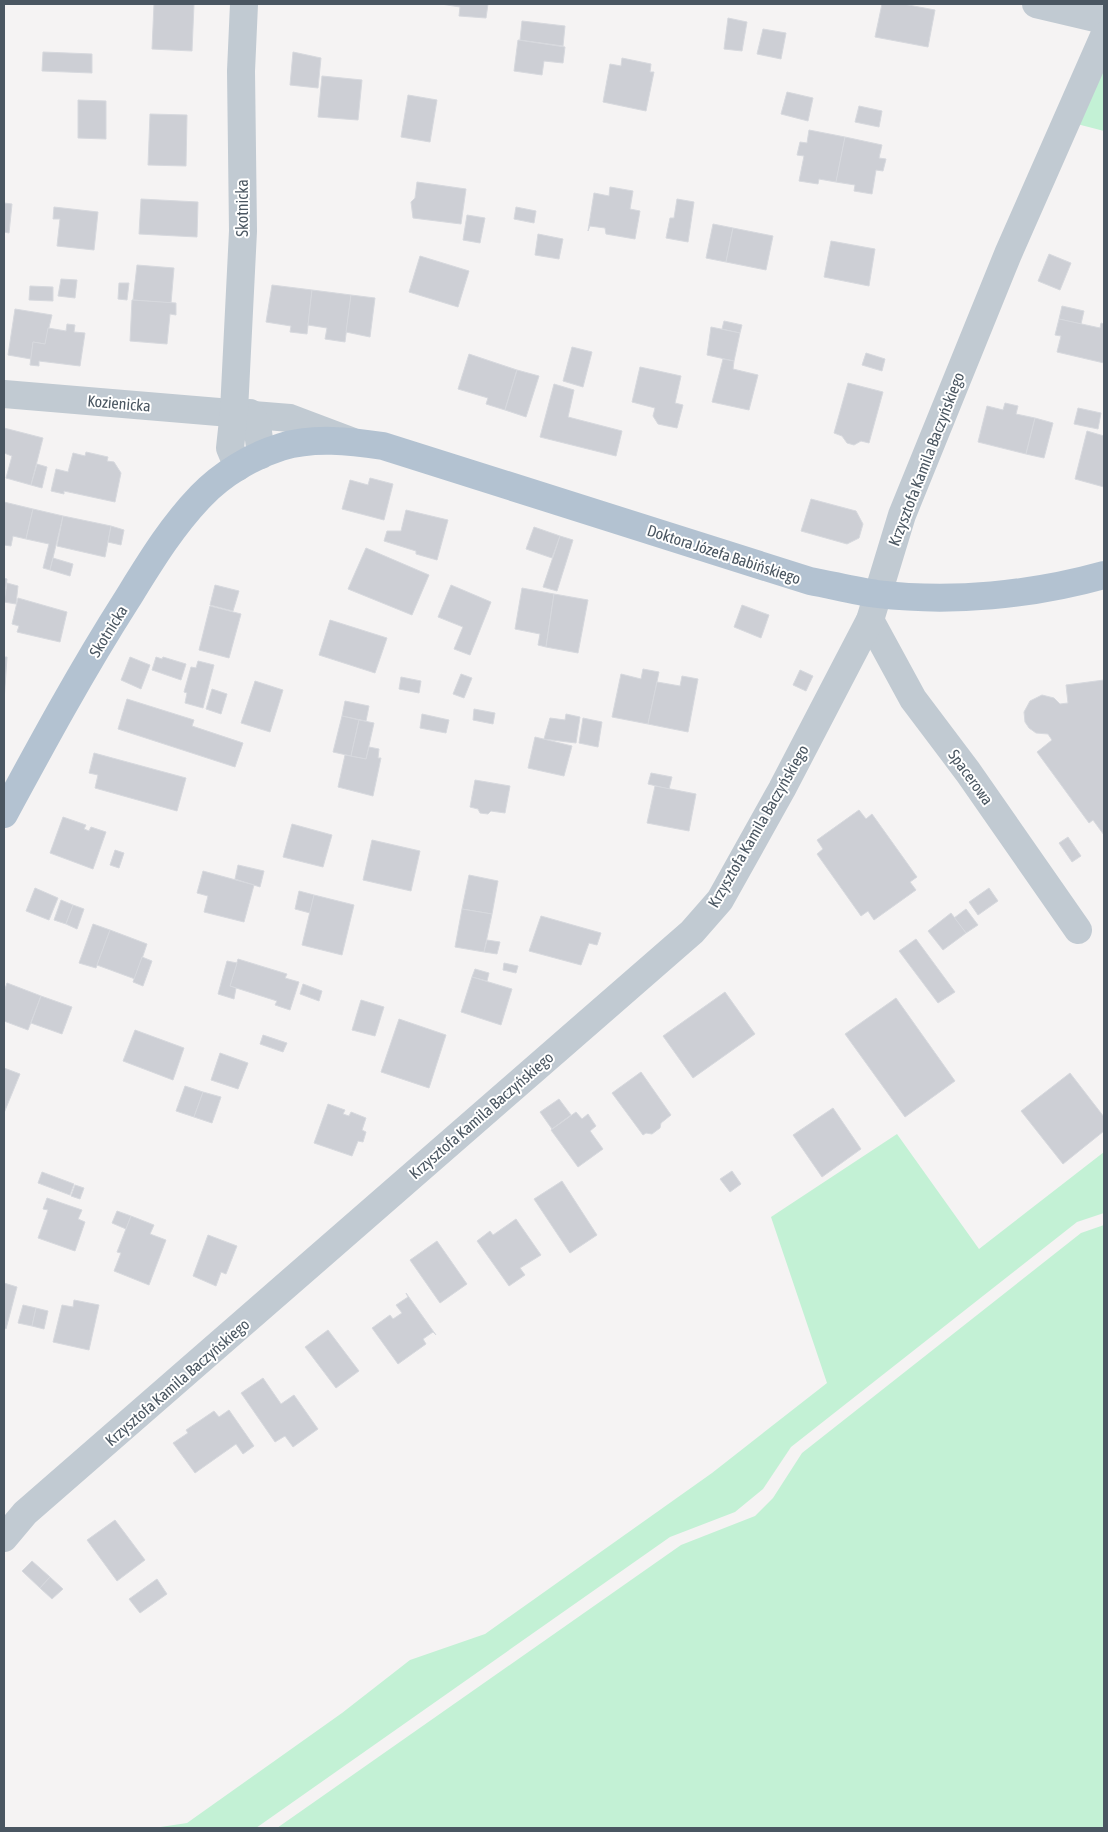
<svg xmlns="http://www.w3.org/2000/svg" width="1108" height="1832" font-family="'Asap Condensed',sans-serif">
  <rect width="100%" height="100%" fill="#f5f3f3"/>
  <g fill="#c3f1d5">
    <polygon points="1104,64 1104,131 1077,124"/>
    <polygon points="897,1134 979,1249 1104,1152 1104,1213 1077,1222 791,1447 763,1489 735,1512 670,1537 256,1828 154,1828 187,1823 342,1713 410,1660 485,1634 712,1473 827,1383 771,1217"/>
    <polygon points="1104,1225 1104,1828 277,1828 681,1545 755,1516 773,1498 802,1453 1081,1233"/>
  </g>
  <g fill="#cdcfd5" stroke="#d7d9de">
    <polygon points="154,4 194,4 192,51 152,49"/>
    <polygon points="441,4 488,4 486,18 459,16 460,7"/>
    <polygon points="882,4 903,4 935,10 928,47 875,37"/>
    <polygon points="728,18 747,22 742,51 724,49"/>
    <polygon points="522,21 565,26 563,46 520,40"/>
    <polygon points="763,29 786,33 781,59 757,54"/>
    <polygon points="518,40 565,47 563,63 544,61 542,75 514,71"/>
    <polygon points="43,52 92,54 92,73 42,71"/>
    <polygon points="293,52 321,58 318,88 290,85"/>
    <polygon points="622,58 651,64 650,72 654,72 646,111 603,102 610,64 621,66"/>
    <polygon points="322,76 362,80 358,120 318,117"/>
    <polygon points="787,92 813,98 808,121 781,114"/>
    <polygon points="408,95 437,100 430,142 401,137"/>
    <polygon points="78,100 106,101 106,139 78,138"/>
    <polygon points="859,106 882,111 879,127 855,122"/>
    <polygon points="150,114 187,115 186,166 148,165"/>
    <polygon points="809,130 845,137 836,182 819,179 818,184 799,181 804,156 797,155 800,142 807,143"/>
    <polygon points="845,137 882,145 879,158 886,159 883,171 876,170 872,194 854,191 855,185 836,182"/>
    <polygon points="417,182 466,189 461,224 413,218 411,202 415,198"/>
    <polygon points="610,187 633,191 630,209 640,211 635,239 606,234 605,228 590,226 588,231 594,193 609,196"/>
    <polygon points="141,199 198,202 197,237 139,234"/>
    <polygon points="677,199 694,202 688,242 666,238 670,218 674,218"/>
    <polygon points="4,203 12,204 9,233 4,232"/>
    <polygon points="54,207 98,212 94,250 57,246 60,219 53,219"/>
    <polygon points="516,207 536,211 534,223 514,219"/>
    <polygon points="467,215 485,218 480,243 463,240"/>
    <polygon points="713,224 733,228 726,262 706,258"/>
    <polygon points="733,228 773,236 766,270 726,262"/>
    <polygon points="538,234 563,239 559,259 535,255"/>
    <polygon points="831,241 875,249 869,286 824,277"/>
    <polygon points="1049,254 1071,263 1060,290 1038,281"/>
    <polygon points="420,256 469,271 458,307 409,292"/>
    <polygon points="137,265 174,268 171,303 133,300"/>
    <polygon points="61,279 77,280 75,298 58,296"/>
    <polygon points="119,283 129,283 127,300 118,299"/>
    <polygon points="272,285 312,290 307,334 290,332 291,326 266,322"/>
    <polygon points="30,286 53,287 53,301 29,300"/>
    <polygon points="312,290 351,295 345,342 325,339 327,328 308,325"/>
    <polygon points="351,295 375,298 370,337 346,332"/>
    <polygon points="132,300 176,303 176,315 170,314 167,344 130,341"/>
    <polygon points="1062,306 1084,311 1081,324 1059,319"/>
    <polygon points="15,309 52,315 45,344 33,342 31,359 8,355"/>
    <polygon points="1059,319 1100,328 1101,323 1104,324 1104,363 1057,352 1061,336 1055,335"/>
    <polygon points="724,321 742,325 740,333 722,329"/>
    <polygon points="67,324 75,325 74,332 85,333 80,366 39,361 39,366 30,365 33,342 45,344 48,328 66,331"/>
    <polygon points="711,327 740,333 734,361 707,355"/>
    <polygon points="572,347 592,352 583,387 563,381"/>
    <polygon points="866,353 885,359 882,371 862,365"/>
    <polygon points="469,354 517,370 505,410 486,404 488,398 458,389"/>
    <polygon points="723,359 734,361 733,369 758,375 749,410 712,402"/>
    <polygon points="640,367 681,376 675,403 683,405 677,428 658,424 653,416 655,408 632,402"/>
    <polygon points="517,370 539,376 526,417 505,410"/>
    <polygon points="848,383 883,392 869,443 861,441 854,445 847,443 842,436 834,433"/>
    <polygon points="554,384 574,390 568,417 622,431 616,456 540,437"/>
    <polygon points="1005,403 1018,406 1016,414 1035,418 1026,454 978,442 987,406 1003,410"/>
    <polygon points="1078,408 1101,413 1098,429 1074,424"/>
    <polygon points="1035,418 1053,423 1044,458 1026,454"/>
    <polygon points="4,428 43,438 31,485 6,478 12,456 4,453"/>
    <polygon points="1087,431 1104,436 1104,487 1075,479"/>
    <polygon points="86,452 108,457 107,461 114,462 121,473 115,502 64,491 64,494 51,491 56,469 68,472 73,453 85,456"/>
    <polygon points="37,464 47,467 42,488 31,485"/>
    <polygon points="370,478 393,484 384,520 342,509 350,480 368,485"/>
    <polygon points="811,499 856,511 863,524 859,538 847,544 801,531"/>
    <polygon points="4,502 33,509 26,539 13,536 11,546 4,545"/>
    <polygon points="33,509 63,516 50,570 43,568 49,544 26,539"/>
    <polygon points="406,510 448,520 437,560 416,554 416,551 384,541 387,531 401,531"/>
    <polygon points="63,516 111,526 105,557 57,546"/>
    <polygon points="111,526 124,530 121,545 108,542"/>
    <polygon points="534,527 560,536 552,558 526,549"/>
    <polygon points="560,536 573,540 557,591 543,587"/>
    <polygon points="366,548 429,575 412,615 348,589"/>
    <polygon points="53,558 73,564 70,576 50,570"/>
    <polygon points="4,578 7,579 4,600"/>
    <polygon points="7,583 18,586 16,604 4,602"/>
    <polygon points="215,585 239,591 233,611 210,605"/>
    <polygon points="451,585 491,602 470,655 454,649 463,627 438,617"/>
    <polygon points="522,588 554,594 546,647 538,645 540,634 515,629"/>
    <polygon points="554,594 588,600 578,653 546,647"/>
    <polygon points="18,598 67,612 60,642 17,632 19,626 12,624"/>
    <polygon points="742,605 769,615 761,638 734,627"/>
    <polygon points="210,606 241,614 229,658 199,650"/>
    <polygon points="330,620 387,638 375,673 319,655"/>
    <polygon points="4,657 7,657 4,701"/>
    <polygon points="130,657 150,665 141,689 121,680"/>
    <polygon points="156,657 162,659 163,657 186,664 181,680 152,670"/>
    <polygon points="198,661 214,665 203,708 185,703 187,693 184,692 191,667 196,668"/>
    <polygon points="643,669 659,672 648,724 612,717 621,674 641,679"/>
    <polygon points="800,670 813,676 806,691 793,685"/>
    <polygon points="461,674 472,678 464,698 453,694"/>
    <polygon points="682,676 698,679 688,732 648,724 657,682 680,686"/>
    <polygon points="401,677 421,681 419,693 399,689"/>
    <polygon points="1104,680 1104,835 1093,820 1089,823 1037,752 1052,740 1048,734 1036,733 1029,728 1025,722 1024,712 1030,701 1042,695 1054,698 1060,704 1068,703 1066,685"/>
    <polygon points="255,681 283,690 270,732 241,723"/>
    <polygon points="212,689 227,694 221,714 206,709"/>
    <polygon points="127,699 194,720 192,726 243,743 235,767 118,729"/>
    <polygon points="345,701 369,706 366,721 342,716"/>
    <polygon points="474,709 495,713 493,724 473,720"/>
    <polygon points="422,714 449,720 446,733 420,728"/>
    <polygon points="566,714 580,717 576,743 544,739 550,718 565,720"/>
    <polygon points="342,716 359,720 351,756 333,752"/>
    <polygon points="583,718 602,722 598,747 579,743"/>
    <polygon points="359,720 374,723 366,759 351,756"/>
    <polygon points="535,737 572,746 564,776 528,768"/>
    <polygon points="369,747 379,749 378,758 381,758 373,796 338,787 345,755 366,759"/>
    <polygon points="94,753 186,778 177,811 95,788 98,775 89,773"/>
    <polygon points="651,773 672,777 669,789 648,784"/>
    <polygon points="475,780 510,786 505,813 491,811 488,814 480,813 478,809 470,807"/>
    <polygon points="655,786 696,794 689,831 647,823"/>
    <polygon points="859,810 866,819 872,814 917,877 910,882 916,890 874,920 868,911 861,916 817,854 823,849 817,840"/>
    <polygon points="63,817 86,825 84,829 89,831 91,827 106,832 93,869 50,853"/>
    <polygon points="292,824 332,835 323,867 283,857"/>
    <polygon points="1068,837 1081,856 1072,862 1059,843"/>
    <polygon points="372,840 420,851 411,891 363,880"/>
    <polygon points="115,850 124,853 119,868 110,865"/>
    <polygon points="238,865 264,871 260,887 235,879"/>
    <polygon points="203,871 254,885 244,922 204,912 208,896 197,893"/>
    <polygon points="469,875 498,881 492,914 462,909"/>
    <polygon points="35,888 58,898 49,920 26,911"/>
    <polygon points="989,888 998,901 978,915 969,902"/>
    <polygon points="299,891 314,895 310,913 295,909"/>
    <polygon points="314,895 354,905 342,955 302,945"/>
    <polygon points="61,900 73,905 66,924 54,920"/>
    <polygon points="73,905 84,909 77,929 66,924"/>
    <polygon points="462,909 492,914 484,952 455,947"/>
    <polygon points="966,909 978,925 966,933 954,918"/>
    <polygon points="951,913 966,933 943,950 928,931"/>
    <polygon points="541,916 601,933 597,945 589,943 581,965 529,951"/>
    <polygon points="93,924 110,930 96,968 79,963"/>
    <polygon points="110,930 147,944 135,979 97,965"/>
    <polygon points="916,939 955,992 938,1003 899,951"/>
    <polygon points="487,940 500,942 497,954 484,952"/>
    <polygon points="142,957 152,961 143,986 133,982"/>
    <polygon points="238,959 287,974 285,978 299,982 290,1010 275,1005 277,1001 230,986"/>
    <polygon points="227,961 237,963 230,986 236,988 234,999 218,994"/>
    <polygon points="504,963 518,966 516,973 503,970"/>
    <polygon points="475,969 489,973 487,981 472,977"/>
    <polygon points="472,977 512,989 501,1025 461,1012"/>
    <polygon points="7,983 41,996 28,1030 4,1021 4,992"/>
    <polygon points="303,984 322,991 319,1001 300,994"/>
    <polygon points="725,992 755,1034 693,1078 663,1036"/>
    <polygon points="41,996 72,1007 62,1034 31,1023"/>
    <polygon points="896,998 955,1081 905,1117 845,1034"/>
    <polygon points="361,1000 384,1007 375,1036 352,1030"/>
    <polygon points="399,1019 446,1035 429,1088 381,1072"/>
    <polygon points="135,1030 184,1048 173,1080 123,1061"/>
    <polygon points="263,1035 287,1043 283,1052 260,1044"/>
    <polygon points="220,1053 248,1063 238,1089 211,1080"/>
    <polygon points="4,1068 20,1074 4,1113"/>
    <polygon points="641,1072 671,1115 661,1123 660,1128 652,1134 646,1133 643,1135 612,1093"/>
    <polygon points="1070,1073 1104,1117 1104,1131 1063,1164 1021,1111"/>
    <polygon points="185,1086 203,1092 194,1117 176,1111"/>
    <polygon points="203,1092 221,1097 212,1123 194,1117"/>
    <polygon points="559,1099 571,1115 552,1129 540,1112"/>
    <polygon points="328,1104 345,1110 343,1114 349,1116 351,1112 366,1118 362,1130 366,1132 363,1142 358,1141 352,1156 314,1143"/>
    <polygon points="833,1108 861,1149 822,1177 793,1135"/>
    <polygon points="576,1112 582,1119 588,1114 596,1126 590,1131 603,1149 578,1167 551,1130"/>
    <polygon points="732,1171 741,1184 730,1192 720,1179"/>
    <polygon points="42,1172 74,1184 70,1195 38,1183"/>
    <polygon points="562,1181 597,1235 570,1253 534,1199"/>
    <polygon points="75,1185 84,1188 80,1199 71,1196"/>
    <polygon points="47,1198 82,1210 78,1219 85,1222 75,1251 38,1238 48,1210 43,1209"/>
    <polygon points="117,1211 131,1216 126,1229 112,1223"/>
    <polygon points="131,1216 154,1225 150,1234 166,1240 149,1285 114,1271 121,1253 117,1252"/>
    <polygon points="516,1219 541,1255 520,1268 525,1275 509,1286 477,1241 490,1231 493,1235"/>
    <polygon points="208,1235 237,1246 226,1274 221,1272 216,1286 193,1276"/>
    <polygon points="437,1241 467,1284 440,1303 410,1260"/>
    <polygon points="4,1283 17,1287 6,1329 4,1328"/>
    <polygon points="406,1293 436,1335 433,1332 423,1339 426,1344 398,1364 372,1328 390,1315 393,1319 402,1313 396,1305 408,1297"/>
    <polygon points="74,1300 99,1305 89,1350 53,1342 62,1305 73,1307"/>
    <polygon points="23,1305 36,1308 32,1326 18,1323"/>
    <polygon points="36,1308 48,1311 44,1329 32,1326"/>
    <polygon points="328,1330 359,1371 336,1388 305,1347"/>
    <polygon points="263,1378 281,1404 294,1395 318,1429 293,1447 285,1436 275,1442 241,1393"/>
    <polygon points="229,1410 254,1446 243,1454 236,1444 195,1473 173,1443 188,1433 186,1430 214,1411 219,1417"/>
    <polygon points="115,1520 145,1560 117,1581 87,1540"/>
    <polygon points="32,1561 50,1577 40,1588 22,1571"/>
    <polygon points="50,1577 63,1589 52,1599 40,1588"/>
    <polygon points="157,1579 167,1594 140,1613 129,1599"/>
  </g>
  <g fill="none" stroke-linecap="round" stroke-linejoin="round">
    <g stroke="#c1cad2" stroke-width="28">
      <polyline points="1036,4 1104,20"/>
      <polyline points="4,394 290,418 351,441"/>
      <polyline points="250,413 257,424 261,455"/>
      <polyline points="238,467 230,448 234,411 243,231 241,71 244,4"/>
      <polyline points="870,620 913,699 968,772 1078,930"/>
      <polyline points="4,1538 25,1513 692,932 720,900 782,789 870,620 902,515 1008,254 1104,36"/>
    </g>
    <path stroke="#b3c2d1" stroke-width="28" d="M 4,814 C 43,742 82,670 126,601 C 149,564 171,527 201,496 C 222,474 252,456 281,447 C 313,437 350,441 383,446 L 810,581 C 832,585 855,591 877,594 C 952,603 1032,595 1104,575"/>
  </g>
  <g text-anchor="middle" stroke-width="4" stroke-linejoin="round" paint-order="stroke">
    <g font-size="16" fill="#4a5661" stroke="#fff">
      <text transform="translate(242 208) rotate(-90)" y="6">Skotnicka</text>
      <text transform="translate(119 403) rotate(5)" y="6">Kozienicka</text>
      <text transform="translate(926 459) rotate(-69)" y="6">Krzysztofa Kamila Baczyńskiego</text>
      <text transform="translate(724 554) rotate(18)" y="6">Doktora Józefa Babińskiego</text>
      <text transform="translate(108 631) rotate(-58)" y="6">Skotnicka</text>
      <text transform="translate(971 777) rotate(54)" y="6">Spacerowa</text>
      <text transform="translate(758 826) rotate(-60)" y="6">Krzysztofa Kamila Baczyńskiego</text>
      <text transform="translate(481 1115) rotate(-41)" y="6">Krzysztofa Kamila Baczyńskiego</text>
      <text transform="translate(177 1382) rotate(-41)" y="6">Krzysztofa Kamila Baczyńskiego</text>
    </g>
  </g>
  <rect width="1108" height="1832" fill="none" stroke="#4a5661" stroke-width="10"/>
</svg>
